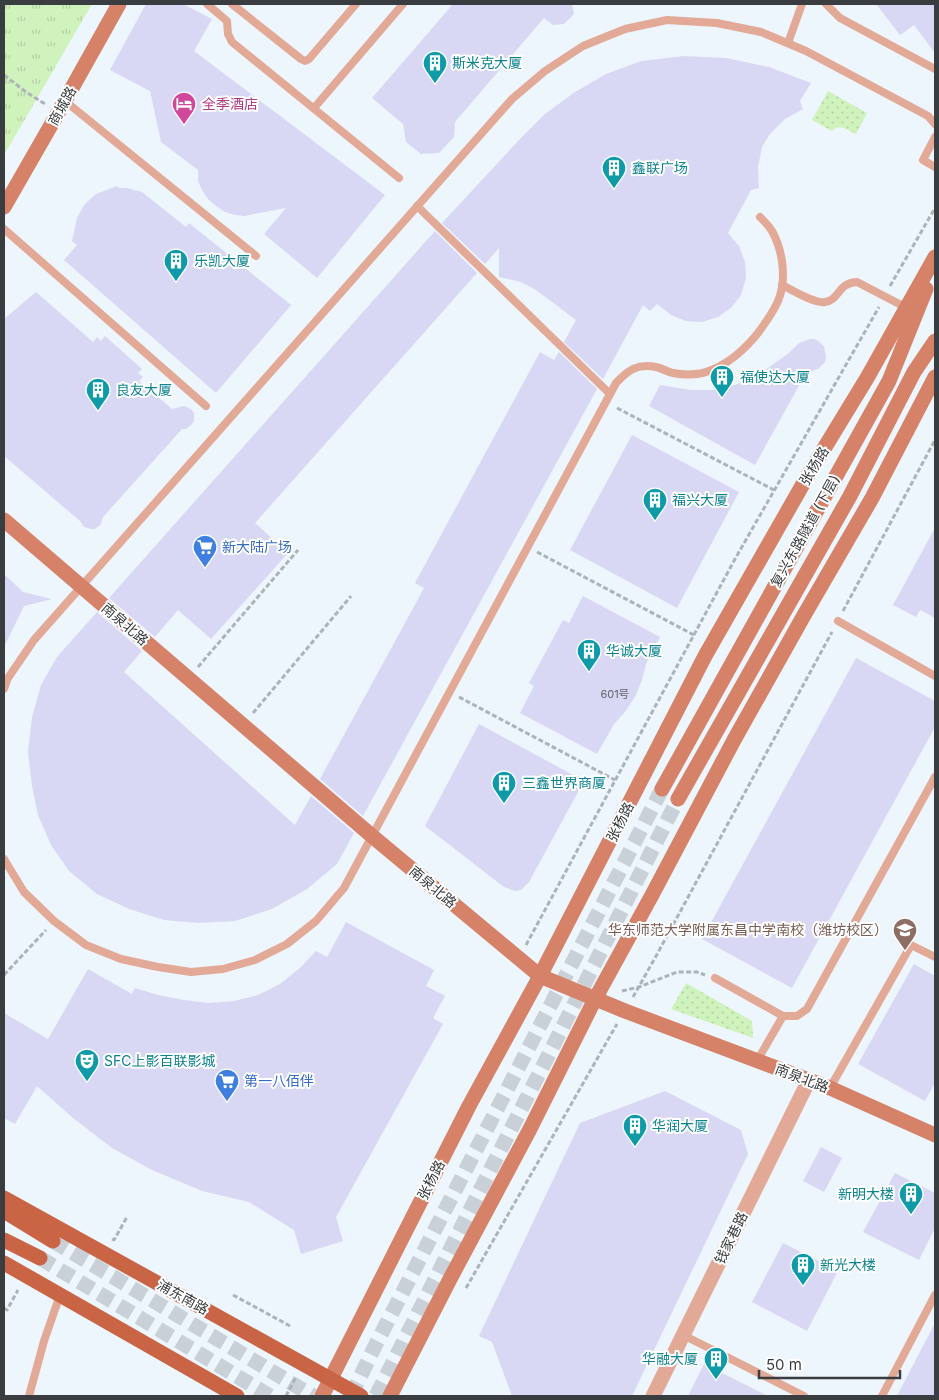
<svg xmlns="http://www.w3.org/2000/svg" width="939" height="1400" font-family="Inter,'Noto Sans SC',sans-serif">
  <defs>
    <pattern id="grass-dots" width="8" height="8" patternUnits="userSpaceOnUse" patternTransform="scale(1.25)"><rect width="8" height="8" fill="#d0f3bd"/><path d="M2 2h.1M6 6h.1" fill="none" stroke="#b3d1a4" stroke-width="1.8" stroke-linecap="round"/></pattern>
    <pattern id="park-tufts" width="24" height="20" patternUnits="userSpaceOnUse" patternTransform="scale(1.25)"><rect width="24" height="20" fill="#d0f3bd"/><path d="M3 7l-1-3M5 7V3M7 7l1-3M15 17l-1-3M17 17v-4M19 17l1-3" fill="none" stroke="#b3d1a4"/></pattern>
  </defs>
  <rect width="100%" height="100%" fill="#edf5fd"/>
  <g fill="url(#grass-dots)">
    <polygon points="828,91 867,113 856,134 844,128 837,127 832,131 812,120"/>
    <polygon points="686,983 752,1021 753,1038 671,1009"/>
  </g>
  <polygon fill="url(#park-tufts)" points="4,4 92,4 4,155"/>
  <g fill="#d8d8f5">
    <polygon points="146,4 183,4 212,19 194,51 385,195 317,278 264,234 286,208 244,216 235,215 225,212 216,206 208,199 202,190 198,181 198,170 161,142 150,91 110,70"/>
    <polygon points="453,4 572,4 574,14 564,24 553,25 544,18 455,122 454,137 439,153 421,154 406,142 403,124 372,98"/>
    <polygon points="876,4 935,4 935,53 914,25 900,35"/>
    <polygon points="684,56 726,58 769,67 811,83 800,101 803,109 785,119 770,134 762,147 758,167 759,188 751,190 728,233 739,246 745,262 746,278 741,295 731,308 718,317 702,322 686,321 671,315 657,304 650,311 643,305 603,379 564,342 576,320 536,290 521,282 499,277 499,248 485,264 442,223 519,140 545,114 575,92 606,74 641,61"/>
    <polygon points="117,186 119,188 127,188 142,192 186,227 189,223 291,305 216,393 64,260 77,245 72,241 77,218 84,205 96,194"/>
    <polygon points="435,231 477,273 255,523 288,553 211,639 178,610 155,637 109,598"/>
    <polygon points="36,292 93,342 97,337 101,341 105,336 142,369 138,373 143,377 139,381 172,409 184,406 191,409 194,413 194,421 192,424 186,429 182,429 103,517 101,524 95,529 91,529 84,527 80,521 4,456 4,319"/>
    <polygon points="810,339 815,339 824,346 826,357 825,362 818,369 806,373 755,465 649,406 660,385 691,390 715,390 728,387 740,383 765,370 789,353 799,343"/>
    <polygon points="540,352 554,360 559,352 597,389 363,816 320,779 424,588 415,583"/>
    <polygon points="632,435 739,492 677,608 570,550"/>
    <polygon points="935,528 935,618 920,610 916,617 893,605"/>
    <polygon points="4,574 23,592 52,599 24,606 4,647"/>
    <polygon points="583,596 660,637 646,664 642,680 635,697 624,713 614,724 597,754 520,713 534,686 529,683 563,620 569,623"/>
    <polygon points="97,612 142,651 124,672 295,825 311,796 354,833 337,864 307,889 272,909 235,921 199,923 164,920 129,909 97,894 69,871 51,845 38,815 32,786 28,752 32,717 41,685 57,657"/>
    <polygon points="856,658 935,701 935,727 792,988 702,939"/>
    <polygon points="479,724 584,781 529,882 521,890 515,891 504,887 425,826"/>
    <polygon points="346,922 434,970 426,986 445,996 433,1018 443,1024 336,1217 343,1241 301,1254 294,1230 249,1202 202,1191 152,1170 112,1148 73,1118 37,1086 15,1124 4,1118 4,1013 48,1039 88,969 132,994 135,988 158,995 184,1000 209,1003 234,1001 258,995 280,984 300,968 316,951 327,957"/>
    <polygon points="914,964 935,976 935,1083 925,1101 858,1064"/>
    <polygon points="665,1091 741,1130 748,1154 632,1396 512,1396 492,1342 479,1336 580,1123"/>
    <polygon points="821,1147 842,1158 824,1192 803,1181"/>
    <polygon points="895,1173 935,1193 935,1228 919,1260 863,1232"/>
    <polygon points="783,1243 838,1271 807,1331 752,1302"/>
    <polygon points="935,1323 935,1396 897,1396"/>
    <polygon points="704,1364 768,1396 688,1396"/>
  </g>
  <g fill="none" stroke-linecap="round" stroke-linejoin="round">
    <g stroke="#c9d0d7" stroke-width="15" stroke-dasharray="15 8" stroke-linecap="butt">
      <polyline points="351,1396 376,1344 662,789"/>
      <polyline points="376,1396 678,799"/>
    </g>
    <g stroke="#c9d0d7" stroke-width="15" stroke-dasharray="15 8" stroke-linecap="butt">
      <polyline points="53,1241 313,1396"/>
      <polyline points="40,1258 270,1396"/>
    </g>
    <g stroke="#acb3b9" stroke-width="3" stroke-dasharray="5 2.5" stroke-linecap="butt">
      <polyline points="4,75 26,92 45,104"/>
      <polyline points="890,286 935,208"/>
      <polyline points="617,408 774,490"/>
      <polyline points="537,552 694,635"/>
      <polyline points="843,611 935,440"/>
      <polyline points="198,667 298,550"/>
      <polyline points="459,697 615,780"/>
      <polyline points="253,713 351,596"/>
      <polyline points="526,945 735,559 879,307"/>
      <polyline points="4,975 46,930"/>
      <polyline points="622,991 639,987 677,972 697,972 705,975"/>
      <polyline points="633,997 655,958 832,632"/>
      <polyline points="112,1239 114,1240 127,1217"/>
      <polyline points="466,1288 617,1024"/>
      <polyline points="233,1295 292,1327"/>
      <polyline points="4,1308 7,1310 18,1290"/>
      <polyline points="286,1396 296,1377"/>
    </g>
    <g stroke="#e2a997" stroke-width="8">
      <polyline points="207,4 227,21 228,34 232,42 399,178"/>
      <polyline points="232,4 301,59 305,61 309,59 356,4"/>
      <polyline points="826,4 840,18 935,69"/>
      <polyline points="788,43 802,4"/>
      <polyline points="65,101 256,256"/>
      <polyline points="314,108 403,4"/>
      <polyline points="935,137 923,160 935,167"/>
      <polyline points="417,206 610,394"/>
      <polyline points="4,229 206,406"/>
      <path d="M 782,285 C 792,290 815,304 825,302 C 840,300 837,283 857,282 L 907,308"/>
      <polyline points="838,621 935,676"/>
      <polyline points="4,689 8,678 34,640 512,99 545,71 583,46 625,29 667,20 717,23 761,32 806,51 928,116 935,124"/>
      <path d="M 4,859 L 24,892 L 54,921 L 86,945 L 121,959 L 158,967 L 191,972 L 223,969 L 255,960 L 287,944 L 316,921 L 344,888 L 616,383 C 628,370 638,363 656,367 C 662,368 667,372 673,373 C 688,376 701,375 714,369 C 732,361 746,348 758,333 C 765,323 773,313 778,301 C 787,280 783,251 772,231 C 769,226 764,221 760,217"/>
      <polyline points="715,978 783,1016"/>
      <polyline points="757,1061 783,1016 797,1016 807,1009 935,777"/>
      <polyline points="830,1088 911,945 935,957"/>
      <polyline points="683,1335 804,1396"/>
      <polyline points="29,1396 44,1341 60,1295"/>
      <polyline points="882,1396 935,1295"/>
    </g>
    <polyline stroke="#e2a997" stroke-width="15" points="653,1396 809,1080"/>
    <g stroke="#d58268" stroke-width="15">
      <polyline points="4,207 58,113 119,4"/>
      <polyline points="4,520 372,836 540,976 625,1011 830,1088 935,1135"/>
      <polyline points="662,789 889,381 926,289"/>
      <polyline points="678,799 850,496 914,372 935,341"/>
      <polyline points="322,1396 469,1106 540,976 705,656 811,470 867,378 935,257"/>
      <polyline points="390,1396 450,1279 530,1129 595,999 652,895 734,740 803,617 872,498 935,377"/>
    </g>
    <g stroke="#c96544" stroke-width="15">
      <polyline points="4,1198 361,1396"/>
      <polyline points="4,1211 53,1241"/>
      <polyline points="4,1240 40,1258"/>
      <polyline points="4,1263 237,1396"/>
    </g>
  </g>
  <defs>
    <symbol id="building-pin" viewBox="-11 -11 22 30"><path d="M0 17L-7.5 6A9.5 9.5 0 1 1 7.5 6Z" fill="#0f9aa8" stroke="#fff"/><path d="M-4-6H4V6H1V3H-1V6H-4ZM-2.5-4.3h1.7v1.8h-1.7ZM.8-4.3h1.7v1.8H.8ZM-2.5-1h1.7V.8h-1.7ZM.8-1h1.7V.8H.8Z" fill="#fff"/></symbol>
    <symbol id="hotel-pin" viewBox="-11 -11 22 30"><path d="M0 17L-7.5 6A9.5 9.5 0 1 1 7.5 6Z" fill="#d1479c" stroke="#fff"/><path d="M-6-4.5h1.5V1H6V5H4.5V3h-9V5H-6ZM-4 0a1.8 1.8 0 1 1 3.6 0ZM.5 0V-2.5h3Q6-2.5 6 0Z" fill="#fff"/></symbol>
    <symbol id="supermarket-pin" viewBox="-11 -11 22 30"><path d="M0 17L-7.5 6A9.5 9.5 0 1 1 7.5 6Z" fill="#3f7fe0" stroke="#fff"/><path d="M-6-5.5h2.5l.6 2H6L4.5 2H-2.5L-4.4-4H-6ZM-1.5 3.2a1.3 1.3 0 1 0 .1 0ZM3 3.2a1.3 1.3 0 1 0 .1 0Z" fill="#fff"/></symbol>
    <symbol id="school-pin" viewBox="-11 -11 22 30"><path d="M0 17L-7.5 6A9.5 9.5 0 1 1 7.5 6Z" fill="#8d6e63" stroke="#fff"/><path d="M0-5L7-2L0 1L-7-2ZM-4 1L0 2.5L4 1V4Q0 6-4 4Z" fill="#fff"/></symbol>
    <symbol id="theatre-pin" viewBox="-11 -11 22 30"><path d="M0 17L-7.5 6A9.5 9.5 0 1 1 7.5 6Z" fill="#0f9aa8" stroke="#fff"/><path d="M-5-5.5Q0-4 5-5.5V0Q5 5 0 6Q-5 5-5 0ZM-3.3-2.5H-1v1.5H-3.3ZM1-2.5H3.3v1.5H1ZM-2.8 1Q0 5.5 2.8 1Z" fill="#fff"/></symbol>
  </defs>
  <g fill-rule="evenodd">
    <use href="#building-pin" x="421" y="49" width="28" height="38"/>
    <use href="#hotel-pin" x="170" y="90" width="28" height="38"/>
    <use href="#building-pin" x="600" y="154" width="28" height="38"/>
    <use href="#building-pin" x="162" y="247" width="28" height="38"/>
    <use href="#building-pin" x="708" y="363" width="28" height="38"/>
    <use href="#building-pin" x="84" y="376" width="28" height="38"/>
    <use href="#building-pin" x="641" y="486" width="28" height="38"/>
    <use href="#supermarket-pin" x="191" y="533" width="28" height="38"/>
    <use href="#building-pin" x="575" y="637" width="28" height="38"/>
    <use href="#building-pin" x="490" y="769" width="28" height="38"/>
    <use href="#school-pin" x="891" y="916" width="28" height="38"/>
    <use href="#theatre-pin" x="73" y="1047" width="28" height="38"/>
    <use href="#supermarket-pin" x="213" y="1067" width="28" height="38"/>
    <use href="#building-pin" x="621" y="1112" width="28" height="38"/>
    <use href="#building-pin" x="897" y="1180" width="28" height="38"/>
    <use href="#building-pin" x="789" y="1251" width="28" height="38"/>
    <use href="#building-pin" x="702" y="1345" width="28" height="38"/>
  </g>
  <g text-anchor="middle" stroke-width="4" stroke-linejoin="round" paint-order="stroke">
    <g font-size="11" fill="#62646d">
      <text x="615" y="698">601号</text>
    </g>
    <g font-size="14" fill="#0d838f" stroke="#fff" text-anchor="start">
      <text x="452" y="68">斯米克大厦</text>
      <text x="632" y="173">鑫联广场</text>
      <text x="194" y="266">乐凯大厦</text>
      <text x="740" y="382">福使达大厦</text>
      <text x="116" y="395">良友大厦</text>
      <text x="672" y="505">福兴大厦</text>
      <text x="606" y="656">华诚大厦</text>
      <text x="522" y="788">三鑫世界商厦</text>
      <text x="104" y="1066">SFC上影百联影城</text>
      <text x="652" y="1131">华润大厦</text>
      <text x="894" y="1199" text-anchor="end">新明大楼</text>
      <text x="820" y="1270">新光大楼</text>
      <text x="698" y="1364" text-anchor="end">华融大厦</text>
    </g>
    <g font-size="14" fill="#b23c85" stroke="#fff" text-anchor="start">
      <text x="202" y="109">全季酒店</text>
    </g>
    <g font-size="14" fill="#3a3d40" stroke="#fff">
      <text transform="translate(62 106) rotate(-61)" y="5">商城路</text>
      <text transform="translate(814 466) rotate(-59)" y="5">张杨路</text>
      <text transform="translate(805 531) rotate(-61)" y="5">复兴东路隧道 (下层)</text>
      <text transform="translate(125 624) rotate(41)" y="5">南泉北路</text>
      <text transform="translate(620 822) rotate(-63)" y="5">张杨路</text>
      <text transform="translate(433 887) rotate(40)" y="5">南泉北路</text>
      <text transform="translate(802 1078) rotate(21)" y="5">南泉北路</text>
      <text transform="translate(431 1180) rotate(-63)" y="5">张杨路</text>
      <text transform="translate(731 1238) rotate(-64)" y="5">钱家巷路</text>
      <text transform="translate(183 1297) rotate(29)" y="5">浦东南路</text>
    </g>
    <g font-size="14" fill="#366cbe" stroke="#fff" text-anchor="start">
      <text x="222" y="552">新大陆广场</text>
      <text x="244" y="1086">第一八佰伴</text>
    </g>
    <g font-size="14" fill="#785e54" stroke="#fff" text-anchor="end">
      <text x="888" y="935">华东师范大学附属东昌中学南校（潍坊校区）</text>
    </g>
  </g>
  <rect width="939" height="1400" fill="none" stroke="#3a3d40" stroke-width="10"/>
  <path d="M759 1370v8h141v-8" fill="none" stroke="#3a3d40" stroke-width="2.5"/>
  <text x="766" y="1370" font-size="15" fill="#3a3d40" stroke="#ffffff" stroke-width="4" paint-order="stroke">50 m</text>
</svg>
